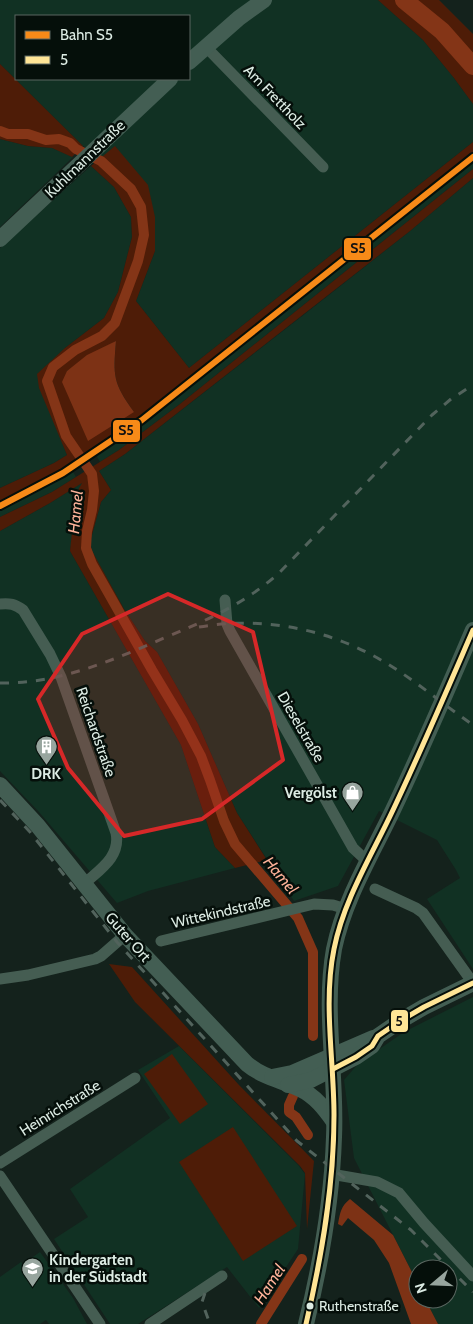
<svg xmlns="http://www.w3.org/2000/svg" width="473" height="1324" font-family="Cabin,sans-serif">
  <rect width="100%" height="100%" fill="#14221c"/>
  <g fill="#113123" fill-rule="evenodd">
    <path d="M 0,0 L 378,0 L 423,40 L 454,78 L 473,104 L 473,142 L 189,368 L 136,301 L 155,251 L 116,147 L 103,157 L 83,146 L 0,64 ZM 16,16 L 189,16 L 189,79 L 16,79 Z"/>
    <polygon points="0,139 28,146 52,148 73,157 0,227"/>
    <polygon points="473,154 473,169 180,404 119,450 100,462 93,450 111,439 171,394"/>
    <polygon points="91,166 114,187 131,217 132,237 118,292 104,318 65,348 62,442 67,455 54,463 0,488 0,248"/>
    <polygon points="473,178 473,969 427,899 460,878 456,870 437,840 379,811 338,886 294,901 237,813 198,724 157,652 145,641 124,609 93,554 90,542 101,502 111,490 99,471 125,454 315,306 410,231"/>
    <polygon points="69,465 76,477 52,492 0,517 0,502 45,479"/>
    <polygon points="83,482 70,551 181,745 215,847 235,868 148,891 117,903 39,812 0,771 0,531 50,503"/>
    <polygon points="473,997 473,1324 438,1324 425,1299 448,1299 448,1269 418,1269 418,1284 354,1158 344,1080 358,1064 404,1032"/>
    <polygon points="179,1046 299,1166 305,1174 298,1249 259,1308 227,1267 138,1324 110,1324 54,1239 88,1217 70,1189 170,1118 138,1070"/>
    <polygon points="40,1252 73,1298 87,1324 49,1324 46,1320 40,1324 0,1324 0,1277 21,1262 23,1264"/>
  </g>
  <g fill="#4e1c07" fill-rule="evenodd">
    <polygon points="378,0 439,0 473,34 473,104 454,78 423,40"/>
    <polygon points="0,64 83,146 72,157 52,148 28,146 0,139"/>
    <path d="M 473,142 L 473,154 L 171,394 L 111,439 L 45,479 L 0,502 L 0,488 L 54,463 L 67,455 L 39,388 L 37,374 L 65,348 L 104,318 L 118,292 L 132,237 L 131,217 L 114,187 L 91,166 L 115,146 L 148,185 L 155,217 L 155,251 L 136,301 L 189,368 ZM 116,341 C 113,376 113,383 134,412 L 67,371 Z"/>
    <polygon points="473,169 473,178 410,231 125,454 99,471 111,490 101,502 90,542 91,549 124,609 145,641 157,652 198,724 237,813 267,860 235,868 215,847 181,745 70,551 76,494 82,483 50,503 0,531 0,517 52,492 119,450 180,404"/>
    <polygon points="109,964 132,967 239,1085 314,1161 307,1229 305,1173 300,1166 135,1002"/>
    <polygon points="172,1054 208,1104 180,1124 144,1074"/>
    <polygon points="233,1127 297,1226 243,1261 179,1162"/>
  </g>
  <g fill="#7d3215">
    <path d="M 116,341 C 113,376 113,383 134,412 L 88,441 L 62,382 L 67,371 L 87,355 Z"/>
    <path d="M 350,1199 L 393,1235 L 418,1284 L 418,1299 L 425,1299 L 438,1324 L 411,1324 L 389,1263 L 374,1240 L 348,1218 L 342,1226 L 338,1224 C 340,1213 341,1206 350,1199 Z"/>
  </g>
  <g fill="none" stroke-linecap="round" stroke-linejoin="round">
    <g stroke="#843517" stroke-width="10">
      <polyline points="0,131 8,134 28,134 46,140 59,139 70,143 76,149 101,161 131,189 141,207 144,235 138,261 115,323 102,336 75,350 53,367 47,381 66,436 92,474 94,491 92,510 87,531 86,548 92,564 152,670 182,720 201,756 210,780 224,821 235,844 298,918 313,952 313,1036"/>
      <polyline points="293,1096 289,1105 289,1112 296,1117 308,1135"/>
      <polyline points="261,1324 302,1259"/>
    </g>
    <polyline stroke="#843517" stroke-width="18" points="404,0 442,31 473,66"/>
    <g stroke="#455d52" stroke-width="11">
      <polyline points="206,47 323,167"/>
      <polyline points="225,600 227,624 230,631 353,848 368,862"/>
      <path d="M 0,604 C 10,603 15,604 23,610 L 50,654 L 61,677 L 116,833 C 121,857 99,870 84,884"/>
      <polyline points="375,889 416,908 423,913 473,983"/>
      <polyline points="161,941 314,904 333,905 346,909"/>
      <polyline points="0,979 28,975 95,959 101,956 125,935"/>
      <polyline points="0,1163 135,1078"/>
      <polyline points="331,1174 377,1182 399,1193 424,1223 473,1276"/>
      <polyline points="0,1176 100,1324"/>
      <polyline points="150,1324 222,1276"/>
    </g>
    <g stroke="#435e53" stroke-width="16">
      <polyline points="189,62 239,18 264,0"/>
      <polyline points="0,239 170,79"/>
      <path d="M 0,785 L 38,826 L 125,935 L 247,1064 C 264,1078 281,1080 300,1089 C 315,1096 325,1109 334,1122"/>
      <polyline points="272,1077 292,1073 373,1038"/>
      <polyline points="288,1085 311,1080 356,1057 372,1046 378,1036 400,1021 424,1007 473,983"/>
      <path d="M 306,1324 C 321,1263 332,1200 334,1137 C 337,1075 323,1011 334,949 C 344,900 372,854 393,810 C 421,751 447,691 473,630"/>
    </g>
    <g stroke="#52635c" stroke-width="3" stroke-dasharray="9 9" stroke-linecap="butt">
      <path d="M 199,627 C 264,616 330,629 386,663 C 416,681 444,705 473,725"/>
      <path d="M 0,683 C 58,684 111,661 164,638 C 207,620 243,605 279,573 L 432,415 L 451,399 L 473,385"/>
      <polyline points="0,800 30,832 117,942 297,1141 411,1230 473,1292"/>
      <polyline points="205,1293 202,1302 210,1324"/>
    </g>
    <defs>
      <g id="bus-1">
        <polyline points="333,1069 356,1057 372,1046 378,1036 400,1021 424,1007 473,983"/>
        <path d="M 306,1324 C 322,1255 334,1186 334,1115 C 334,1060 323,1003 334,949 C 344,899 372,855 393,810 C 421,751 447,690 473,630"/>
      </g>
    </defs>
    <use href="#bus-1" stroke="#050f0a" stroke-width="9"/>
    <use href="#bus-1" stroke="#ffe596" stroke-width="5"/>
    <defs>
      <polyline id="rail-1" points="0,506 63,473 142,420 473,157"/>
    </defs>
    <use href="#rail-1" stroke="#050f0a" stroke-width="10"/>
    <use href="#rail-1" stroke="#f78a18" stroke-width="6"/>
  </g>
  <path fill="#d62828" fill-opacity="0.2" stroke="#d62828" stroke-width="4" stroke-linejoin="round" d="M 168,594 L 253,632 L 283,760 L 202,819 L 124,836 L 68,768 L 38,699 L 82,634 Z"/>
  <defs>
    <symbol id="building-pin" viewBox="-11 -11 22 30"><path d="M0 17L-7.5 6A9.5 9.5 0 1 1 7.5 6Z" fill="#97a59e" stroke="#050f0a"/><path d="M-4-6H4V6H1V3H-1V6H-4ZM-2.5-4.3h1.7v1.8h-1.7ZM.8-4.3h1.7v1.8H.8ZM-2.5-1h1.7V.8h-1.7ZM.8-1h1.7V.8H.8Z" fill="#fff"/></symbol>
    <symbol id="shop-pin" viewBox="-11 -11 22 30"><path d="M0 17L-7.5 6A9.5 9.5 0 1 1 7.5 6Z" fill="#97a59e" stroke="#050f0a"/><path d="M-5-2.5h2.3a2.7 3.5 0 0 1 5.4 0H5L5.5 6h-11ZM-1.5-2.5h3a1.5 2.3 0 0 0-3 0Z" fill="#fff"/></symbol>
    <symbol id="school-pin" viewBox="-11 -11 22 30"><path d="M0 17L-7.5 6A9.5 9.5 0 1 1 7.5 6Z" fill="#97a59e" stroke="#050f0a"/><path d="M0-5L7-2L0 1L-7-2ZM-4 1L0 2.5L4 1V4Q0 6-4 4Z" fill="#fff"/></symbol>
  </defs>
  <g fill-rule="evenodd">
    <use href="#building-pin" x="34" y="734" width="25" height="34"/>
    <use href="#shop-pin" x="340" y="780" width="25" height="34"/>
    <use href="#school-pin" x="20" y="1256" width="25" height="34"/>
  </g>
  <circle fill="#ddece4" stroke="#050f0a" stroke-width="2" cx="310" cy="1306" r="4.5"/>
  <g text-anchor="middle" stroke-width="5" stroke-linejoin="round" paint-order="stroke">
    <g font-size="14" fill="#ddece4" stroke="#050f0a" text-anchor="start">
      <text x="319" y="1311">Ruthenstraße</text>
    </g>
    <g font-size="15" fill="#ddece4" stroke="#050f0a">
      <text transform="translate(275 97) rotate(46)" y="5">Am Frettholz</text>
      <text transform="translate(85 159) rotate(-44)" y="5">Kuhlmannstraße</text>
      <text transform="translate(301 727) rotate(60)" y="5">Dieselstraße</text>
      <text transform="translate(96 732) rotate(71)" y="5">Reichardstraße</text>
      <text transform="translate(221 912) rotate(-13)" y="5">Wittekindstraße</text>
      <text transform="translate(128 937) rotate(49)" y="5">Guter Ort</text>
      <text transform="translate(60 1108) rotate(-32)" y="5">Heinrichstraße</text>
    </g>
    <g font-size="15" font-weight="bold" fill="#ddece4" stroke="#050f0a">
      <text x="46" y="779">DRK</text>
      <text x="337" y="798" text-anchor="end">Vergölst</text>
      <text x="49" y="1265" text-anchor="start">Kindergarten<tspan x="49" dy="17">in der Südstadt</tspan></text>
    </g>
    <g font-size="16" font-style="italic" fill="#fdb299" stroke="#050f0a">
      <text transform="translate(75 512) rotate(-85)" y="6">Hamel</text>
      <text transform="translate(281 875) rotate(50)" y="6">Hamel</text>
      <text transform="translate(269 1284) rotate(-57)" y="6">Hamel</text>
    </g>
  </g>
  <g stroke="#050f0a" stroke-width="2">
    <rect x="343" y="237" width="29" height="24" rx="5" fill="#f78a18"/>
    <rect x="112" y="419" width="29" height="24" rx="5" fill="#f78a18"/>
    <rect x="390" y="1009" width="19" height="24" rx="5" fill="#ffe596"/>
  </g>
  <g font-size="14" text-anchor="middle" font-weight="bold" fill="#111">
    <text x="358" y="253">S5</text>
    <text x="126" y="435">S5</text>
    <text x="399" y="1026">5</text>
  </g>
  <rect x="15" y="15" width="175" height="65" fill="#050f0a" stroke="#5b6761"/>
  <rect x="25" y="31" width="25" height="8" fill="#f78a18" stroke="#5b6761"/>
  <text x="60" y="40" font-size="15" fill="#ddece4">Bahn S5</text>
  <rect x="25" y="56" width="25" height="8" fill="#ffe596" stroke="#5b6761"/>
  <text x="60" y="65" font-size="15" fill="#ddece4">5</text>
  <g transform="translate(433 1284) rotate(251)"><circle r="24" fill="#050f0a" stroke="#5b6761"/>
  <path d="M0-4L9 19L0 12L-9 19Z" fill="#97a59e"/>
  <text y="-8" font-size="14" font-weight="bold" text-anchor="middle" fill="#ddece4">N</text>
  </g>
</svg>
